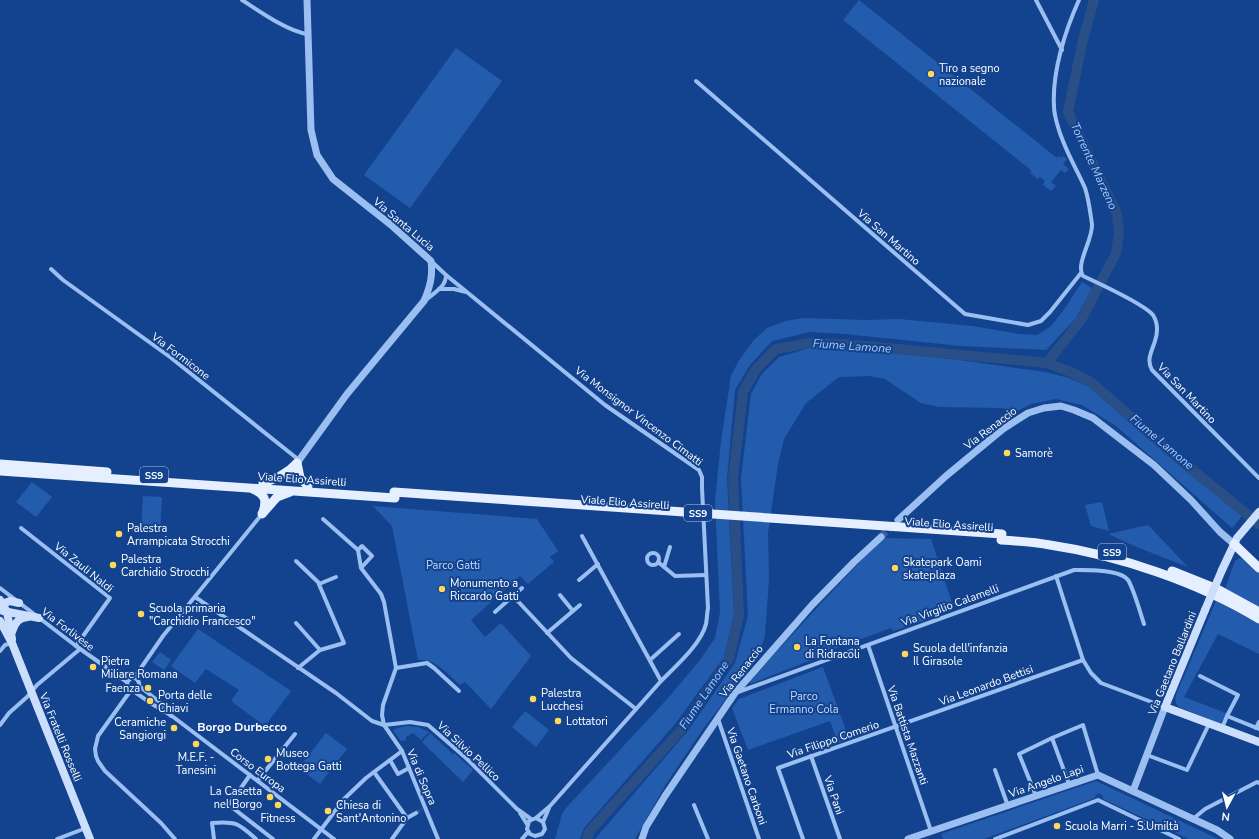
<svg xmlns="http://www.w3.org/2000/svg" width="1259" height="839" font-family="'Nunito Sans',sans-serif">
  <rect width="100%" height="100%" fill="#13438e"/>
  <g fill="#245cad">
    <polygon points="859,0 1057,158 1059,156 1061,158 1063,156 1067,159 1063,164 1069,169 1065,173 1061,170 1051,182 1056,186 1051,191 1043,185 1045,181 1040,177 1038,179 1030,173 1032,171 843,20"/>
    <polygon points="456,48 502,81 410,208 364,175"/>
    <polygon points="1082,282 1092,288 1076,318 1046,350 961,346 845,334 810,332 772,341 750,365 735,390 727,478 734,614 724,657 675,724 584,828 580,839 555,839 562,814 566,808 669,697 700,660 715,638 720,612 715,501 721,441 731,376 738,362 753,341 767,328 786,321 804,318 866,320 899,319 973,326 1019,334 1037,335 1051,326 1063,311"/>
    <polygon points="810,348 844,348 959,360 1045,372 1069,378 1089,387 1176,463 1242,516 1232,528 1116,426 1082,405 1056,399 1031,404 1017,411 1001,408 939,407 921,403 885,379 870,376 839,377 806,403 784,439 778,464 768,533 769,579 765,635 760,653 701,732 666,784 635,839 595,839 687,732 735,663 748,616 741,478 751,394 762,374 779,357"/>
    <polygon points="32,482 52,497 36,517 16,502"/>
    <polygon points="143,496 162,497 160,533 141,532"/>
    <polygon points="1102,502 1109,531 1091,526 1085,505"/>
    <path d="M 373,506 L 537,519 L 558,551 L 550,557 L 554,562 L 528,584 L 520,576 L 471,620 L 485,637 L 501,623 L 531,656 L 491,709 L 465,682 L 460,685 C 448,675 436,658 418,660 L 392,526 Z"/>
    <polygon points="1148,525 1188,567 1139,548 1108,534"/>
    <polygon points="882,538 931,539 953,606 923,618 923,621 893,631 891,628 823,653 822,656 750,684 750,680"/>
    <polygon points="1240,558 1246,560 1259,572 1259,607 1225,589 1235,561"/>
    <path d="M 1216,601 L 1259,624 L 1259,654 L 1218,634 L 1184,697 L 1226,713 L 1221,724 L 1179,707 C 1175,703 1175,700 1176,695 Z"/>
    <polygon points="198,629 291,691 265,726 231,701 239,690 206,669 195,683 171,666"/>
    <polygon points="160,652 171,660 164,670 152,662"/>
    <polygon points="823,667 849,739 838,743 830,721 748,750 732,708 739,699"/>
    <polygon points="525,711 549,730 536,747 512,727"/>
    <polygon points="407,726 418,727 429,732 421,740 413,733 406,737 406,740 401,741 393,730 397,728"/>
    <polygon points="326,733 347,749 320,784 299,768"/>
    <polygon points="430,733 452,753 450,756 454,753 473,770 463,782 422,742"/>
    <polygon points="1096,781 1218,839 1188,839 1171,830 1171,826 1165,824 1163,827 1103,799 1103,796 1099,793 1095,796 1095,798 984,839 943,839 941,834"/>
  </g>
  <g fill="none" stroke-linecap="round" stroke-linejoin="round">
    <g stroke="#2a4f86" stroke-width="10">
      <polyline points="1047,363 1081,320 1116,253 1119,233 1117,214 1068,112 1082,44 1094,0"/>
      <polyline points="587,839 589,832 682,729 729,659 739,615 733,478 743,392 756,369 776,349 810,343 844,344 1047,363 1071,372 1092,383 1179,459 1259,524"/>
    </g>
    <polyline stroke="#365f9f" stroke-width="4" stroke-dasharray="4 2" stroke-linecap="butt" points="416,813 422,809"/>
    <polyline stroke="#365f9f" stroke-width="7" stroke-dasharray="7 3.5" stroke-linecap="butt" points="881,537 894,524"/>
    <g stroke="#9cbff1" stroke-width="4">
      <path d="M 242,0 C 259,11 287,31 307,34"/>
      <polyline points="1036,0 1062,50"/>
      <path d="M 1079,0 C 1065,31 1052,72 1054,106 C 1054,115 1059,132 1063,141 C 1069,157 1078,172 1085,188 C 1089,200 1090,212 1092,224 C 1093,240 1075,264 1083,276 C 1098,283 1144,304 1153,315 C 1158,323 1158,332 1155,341 C 1152,351 1146,360 1152,370 L 1259,478"/>
      <polyline points="696,81 965,314 1028,325 1041,321 1050,312 1081,273"/>
      <path d="M 431,261 L 446,275 L 605,405 L 699,470 L 702,477 L 702,488 L 708,608 C 707,613 707,619 706,624 C 701,644 676,666 661,681 L 550,806 L 536,818 L 529,821 L 527,829 L 530,834 L 535,836 L 542,834 L 545,829 L 543,822 L 536,818"/>
      <polyline points="51,269 63,280 170,357 299,460"/>
      <polyline points="439,289 454,289 466,292"/>
      <path d="M 426,300 C 435,292 446,287 446,275"/>
      <polyline points="323,519 358,550"/>
      <polyline points="21,528 110,598 76,646"/>
      <polyline points="582,536 661,681"/>
      <circle cx="653" cy="559" r="6"/>
      <polyline points="296,561 318,582 344,643 320,650 298,668"/>
      <polyline points="658,562 675,576 706,575"/>
      <polyline points="664,567 670,547"/>
      <polyline points="361,568 372,556 362,546 358,550 361,568 381,594 384,602 396,668 383,705 382,715 384,725 402,751 438,839"/>
      <polyline points="1056,576 1083,660 1091,673 1101,683 1165,707"/>
      <polyline points="579,580 598,564"/>
      <polyline points="319,584 336,577"/>
      <path d="M 0,588 L 76,646 L 127,682 C 127,689 140,695 146,700"/>
      <polyline points="560,595 573,611"/>
      <polyline points="513,596 571,658 636,709"/>
      <polyline points="195,597 336,693 372,721 384,725 410,722 428,725 466,758 517,809 531,819"/>
      <polyline points="495,612 522,588"/>
      <polyline points="296,623 320,650"/>
      <polyline points="547,633 580,605"/>
      <polyline points="868,645 931,831"/>
      <polyline points="0,651 5,645 12,643"/>
      <polyline points="650,660 679,634"/>
      <polyline points="396,668 427,663 434,668 459,691"/>
      <polyline points="1200,676 1238,695 1227,716"/>
      <polyline points="134,678 163,636 262,514"/>
      <path d="M 127,682 L 131,678 C 136,677 140,681 139,686 L 166,707 L 171,716"/>
      <polyline points="131,690 98,736 95,749 96,756 98,761 105,771 161,823 175,839"/>
      <path d="M 738,692 L 1074,570 C 1087,570 1120,569 1128,580 C 1133,587 1141,615 1144,624"/>
      <polyline points="152,704 172,716 334,839"/>
      <polyline points="718,719 759,839"/>
      <polyline points="0,725 9,713 27,697 37,685 80,649"/>
      <polyline points="1222,728 1227,716 1259,729"/>
      <polyline points="1256,728 1259,722"/>
      <polyline points="1052,738 1083,725 1098,775"/>
      <polyline points="1147,755 1187,770 1209,724"/>
      <polyline points="811,756 840,839"/>
      <polyline points="390,760 398,774 409,768"/>
      <polyline points="995,770 1008,806"/>
      <polyline points="374,772 407,818"/>
      <polyline points="250,775 229,805 273,839"/>
      <polyline points="258,780 295,734"/>
      <polyline points="1036,796 1019,754 1052,738 1069,784"/>
      <polyline points="694,805 708,839"/>
      <polyline points="520,813 527,824"/>
      <polyline points="1193,819 1205,809 1257,782 1259,783"/>
      <polyline points="543,822 549,808"/>
      <polyline points="57,839 86,828"/>
      <path d="M 214,839 L 212,823 C 236,821 238,823 256,839"/>
      <polyline points="314,839 344,799 366,778 402,751"/>
      <polyline points="392,839 407,818 416,813"/>
      <polyline points="522,839 528,832"/>
      <polyline points="803,839 778,768 1083,660"/>
      <polyline points="995,839 1098,800 1179,839"/>
    </g>
    <g stroke="#9cbff1" stroke-width="7">
      <path d="M 297,463 L 347,394 L 424,301 C 430,287 433,276 431,261 L 391,225 L 333,179 L 317,155 L 311,130 L 307,0"/>
      <polyline points="898,520 946,476 1003,429 1028,413 1044,408 1061,406 1074,410 1093,418 1154,465 1191,500 1220,532 1234,544"/>
      <polyline points="1133,791 1165,707"/>
      <polyline points="642,839 646,827 665,796 735,693 812,605 854,562 881,537"/>
      <polyline points="908,839 1098,775 1217,830 1230,839"/>
    </g>
    <g stroke="#cbdefc" stroke-width="8">
      <polyline points="1222,570 1237,538 1259,512"/>
      <polyline points="0,600 7,612 12,639"/>
      <polyline points="0,607 2,604 10,601 19,603"/>
      <polyline points="1205,610 1165,707 1259,742"/>
      <polyline points="3,611 39,618"/>
      <polyline points="0,621 12,643 90,839"/>
      <path d="M 12,632 C 15,623 18,618 28,617"/>
    </g>
    <g stroke="#e6efff" stroke-width="9">
      <polyline points="297,463 300,478 308,486"/>
      <polyline points="0,464 107,472"/>
      <polyline points="0,471 395,498"/>
      <path d="M 263,483 C 277,478 287,474 297,463"/>
      <path d="M 253,489 C 265,494 267,500 263,512"/>
      <polyline points="262,514 277,497 290,492"/>
      <path d="M 1001,540 C 1018,541 1034,542 1050,545 C 1118,555 1200,583 1259,619"/>
      <polyline points="1234,544 1259,568"/>
      <polyline points="1172,571 1217,589 1259,612"/>
    </g>
    <polyline stroke="#cbdefc" stroke-width="8" points="1205,610 1222,570"/>
    <polyline stroke="#e6efff" stroke-width="9" points="394,492 1002,534"/>
  </g>
  <g fill="#ffd75c" stroke="#13438e" stroke-width="1.5">
    <circle cx="931" cy="74" r="4"/>
    <circle cx="1007" cy="453" r="4"/>
    <circle cx="119" cy="534" r="4"/>
    <circle cx="113" cy="565" r="4"/>
    <circle cx="895" cy="568" r="4"/>
    <circle cx="442" cy="589" r="4"/>
    <circle cx="141" cy="614" r="4"/>
    <circle cx="797" cy="647" r="4"/>
    <circle cx="905" cy="654" r="4"/>
    <circle cx="93" cy="667" r="4"/>
    <circle cx="148" cy="688" r="4"/>
    <circle cx="533" cy="699" r="4"/>
    <circle cx="150" cy="701" r="4"/>
    <circle cx="558" cy="721" r="4"/>
    <circle cx="174" cy="728" r="4"/>
    <circle cx="196" cy="744" r="4"/>
    <circle cx="268" cy="759" r="4"/>
    <circle cx="270" cy="797" r="4"/>
    <circle cx="278" cy="805" r="4"/>
    <circle cx="328" cy="811" r="4"/>
    <circle cx="1057" cy="826" r="4"/>
  </g>
  <g text-anchor="middle" stroke-width="4" stroke-linejoin="round" paint-order="stroke">
    <g fill="#13438e" stroke="#b8c7dd" stroke-width="1">
      <rect x="140" y="467" width="28" height="16" rx="3"/>
      <rect x="684" y="505" width="28" height="16" rx="3"/>
      <rect x="1098" y="544" width="28" height="16" rx="3"/>
    </g>
    <g font-size="10" font-weight="bold" fill="#fff">
      <text x="154" y="479">SS9</text>
      <text x="698" y="517">SS9</text>
      <text x="1112" y="556">SS9</text>
    </g>
    <g font-size="11" fill="#fff" stroke="#13438e" text-anchor="start">
      <text x="939" y="72">Tiro a segno<tspan x="939" dy="13">nazionale</tspan></text>
      <text x="1015" y="457">Samorè</text>
      <text x="127" y="532">Palestra<tspan x="127" dy="13">Arrampicata Strocchi</tspan></text>
      <text x="121" y="563">Palestra<tspan x="121" dy="13">Carchidio Strocchi</tspan></text>
      <text x="903" y="566">Skatepark Oami<tspan x="903" dy="13">skateplaza</tspan></text>
      <text x="450" y="587">Monumento a<tspan x="450" dy="13">Riccardo Gatti</tspan></text>
      <text x="149" y="612">Scuola primaria<tspan x="149" dy="13">"Carchidio Francesco"</tspan></text>
      <text x="805" y="645">La Fontana<tspan x="805" dy="13">di Ridracoli</tspan></text>
      <text x="913" y="652">Scuola dell'infanzia<tspan x="913" dy="13">Il Girasole</tspan></text>
      <text x="101" y="665">Pietra<tspan x="101" dy="13">Miliare Romana</tspan></text>
      <text x="140" y="692" text-anchor="end">Faenza</text>
      <text x="541" y="697">Palestra<tspan x="541" dy="13">Lucchesi</tspan></text>
      <text x="158" y="699">Porta delle<tspan x="158" dy="13">Chiavi</tspan></text>
      <text x="566" y="725">Lottatori</text>
      <text x="166" y="726" text-anchor="end">Ceramiche<tspan x="166" dy="13">Sangiorgi</tspan></text>
      <text x="276" y="757">Museo<tspan x="276" dy="13">Bottega Gatti</tspan></text>
      <text x="196" y="761" text-anchor="middle">M.E.F. -<tspan x="196" dy="13">Tanesini</tspan></text>
      <text x="262" y="795" text-anchor="end">La Casetta<tspan x="262" dy="13">nel Borgo</tspan></text>
      <text x="336" y="809">Chiesa di<tspan x="336" dy="13">Sant'Antonino</tspan></text>
      <text x="278" y="822" text-anchor="middle">Fitness</text>
      <text x="1065" y="830">Scuola Marri - S.Umiltà</text>
    </g>
    <g font-size="11" fill="#fff" stroke="#13438e">
      <text transform="translate(404 224) rotate(40)" y="4">Via Santa Lucia</text>
      <text transform="translate(889 237) rotate(41)" y="4">Via San Martino</text>
      <text transform="translate(181 356) rotate(37)" y="4">Via Formicone</text>
      <text transform="translate(1187 393) rotate(46)" y="4">Via San Martino</text>
      <text transform="translate(639 416) rotate(37)" y="4">Via Monsignor Vincenzo Cimatti</text>
      <text transform="translate(990 428) rotate(-37)" y="4">Via Renaccio</text>
      <text transform="translate(302 479) rotate(4)" y="4">Viale Elio Assirelli</text>
      <text transform="translate(625 502) rotate(4)" y="4">Viale Elio Assirelli</text>
      <text transform="translate(949 524) rotate(4)" y="4">Viale Elio Assirelli</text>
      <text transform="translate(84 567) rotate(39)" y="4">Via Zauli Naldi</text>
      <text transform="translate(950 605) rotate(-20)" y="4">Via Virgilio Calamelli</text>
      <text transform="translate(68 629) rotate(37)" y="4">Via Forlivese</text>
      <text transform="translate(1172 663) rotate(-68)" y="4">Via Gaetano Ballardini</text>
      <text transform="translate(741 671) rotate(-52)" y="4">Via Renaccio</text>
      <text transform="translate(986 685) rotate(-20)" y="4">Via Leonardo Bettisi</text>
      <text transform="translate(908 735) rotate(71)" y="4">Via Battista Mazzanti</text>
      <text transform="translate(61 737) rotate(68)" y="4">Via Fratelli Rosselli</text>
      <text transform="translate(833 739) rotate(-19)" y="4">Via Filippo Comerio</text>
      <text transform="translate(469 751) rotate(43)" y="4">Via Silvio Pellico</text>
      <text transform="translate(258 770) rotate(37)" y="4">Corso Europa</text>
      <text transform="translate(747 776) rotate(71)" y="4">Via Gaetano Carboni</text>
      <text transform="translate(422 777) rotate(67)" y="4">Via di Sopra</text>
      <text transform="translate(1046 781) rotate(-19)" y="4">Via Angelo Lapi</text>
      <text transform="translate(834 795) rotate(71)" y="4">Via Pani</text>
    </g>
    <g font-size="11" fill="#c3dbfc" stroke="#13438e">
      <text x="453" y="569">Parco Gatti</text>
      <text x="804" y="700">Parco<tspan x="804" dy="13">Ermanno Cola</tspan></text>
    </g>
    <g font-size="12" font-style="italic" fill="#a8c9f8" stroke="#13438e">
      <text transform="translate(1094 166) rotate(65)" y="4">Torrente Marzeno</text>
      <text transform="translate(852 346) rotate(4)" y="4">Fiume Lamone</text>
      <text transform="translate(1162 442) rotate(40)" y="4">Fiume Lamone</text>
      <text transform="translate(704 695) rotate(-56)" y="4">Fiume Lamone</text>
    </g>
    <g font-size="12" font-weight="bold" fill="#fff" stroke="#13438e">
      <text x="242" y="731">Borgo Durbecco</text>
    </g>
  </g>
  <g transform="translate(1227 807) rotate(187)" stroke="#13438e" stroke-width="3" paint-order="stroke">
  <path d="M0-3L7 15L0 10L-7 15Z" fill="#ffffff"/>
  <text y="-6" font-size="11" font-weight="bold" text-anchor="middle" fill="#ffffff">N</text>
  </g>
</svg>
